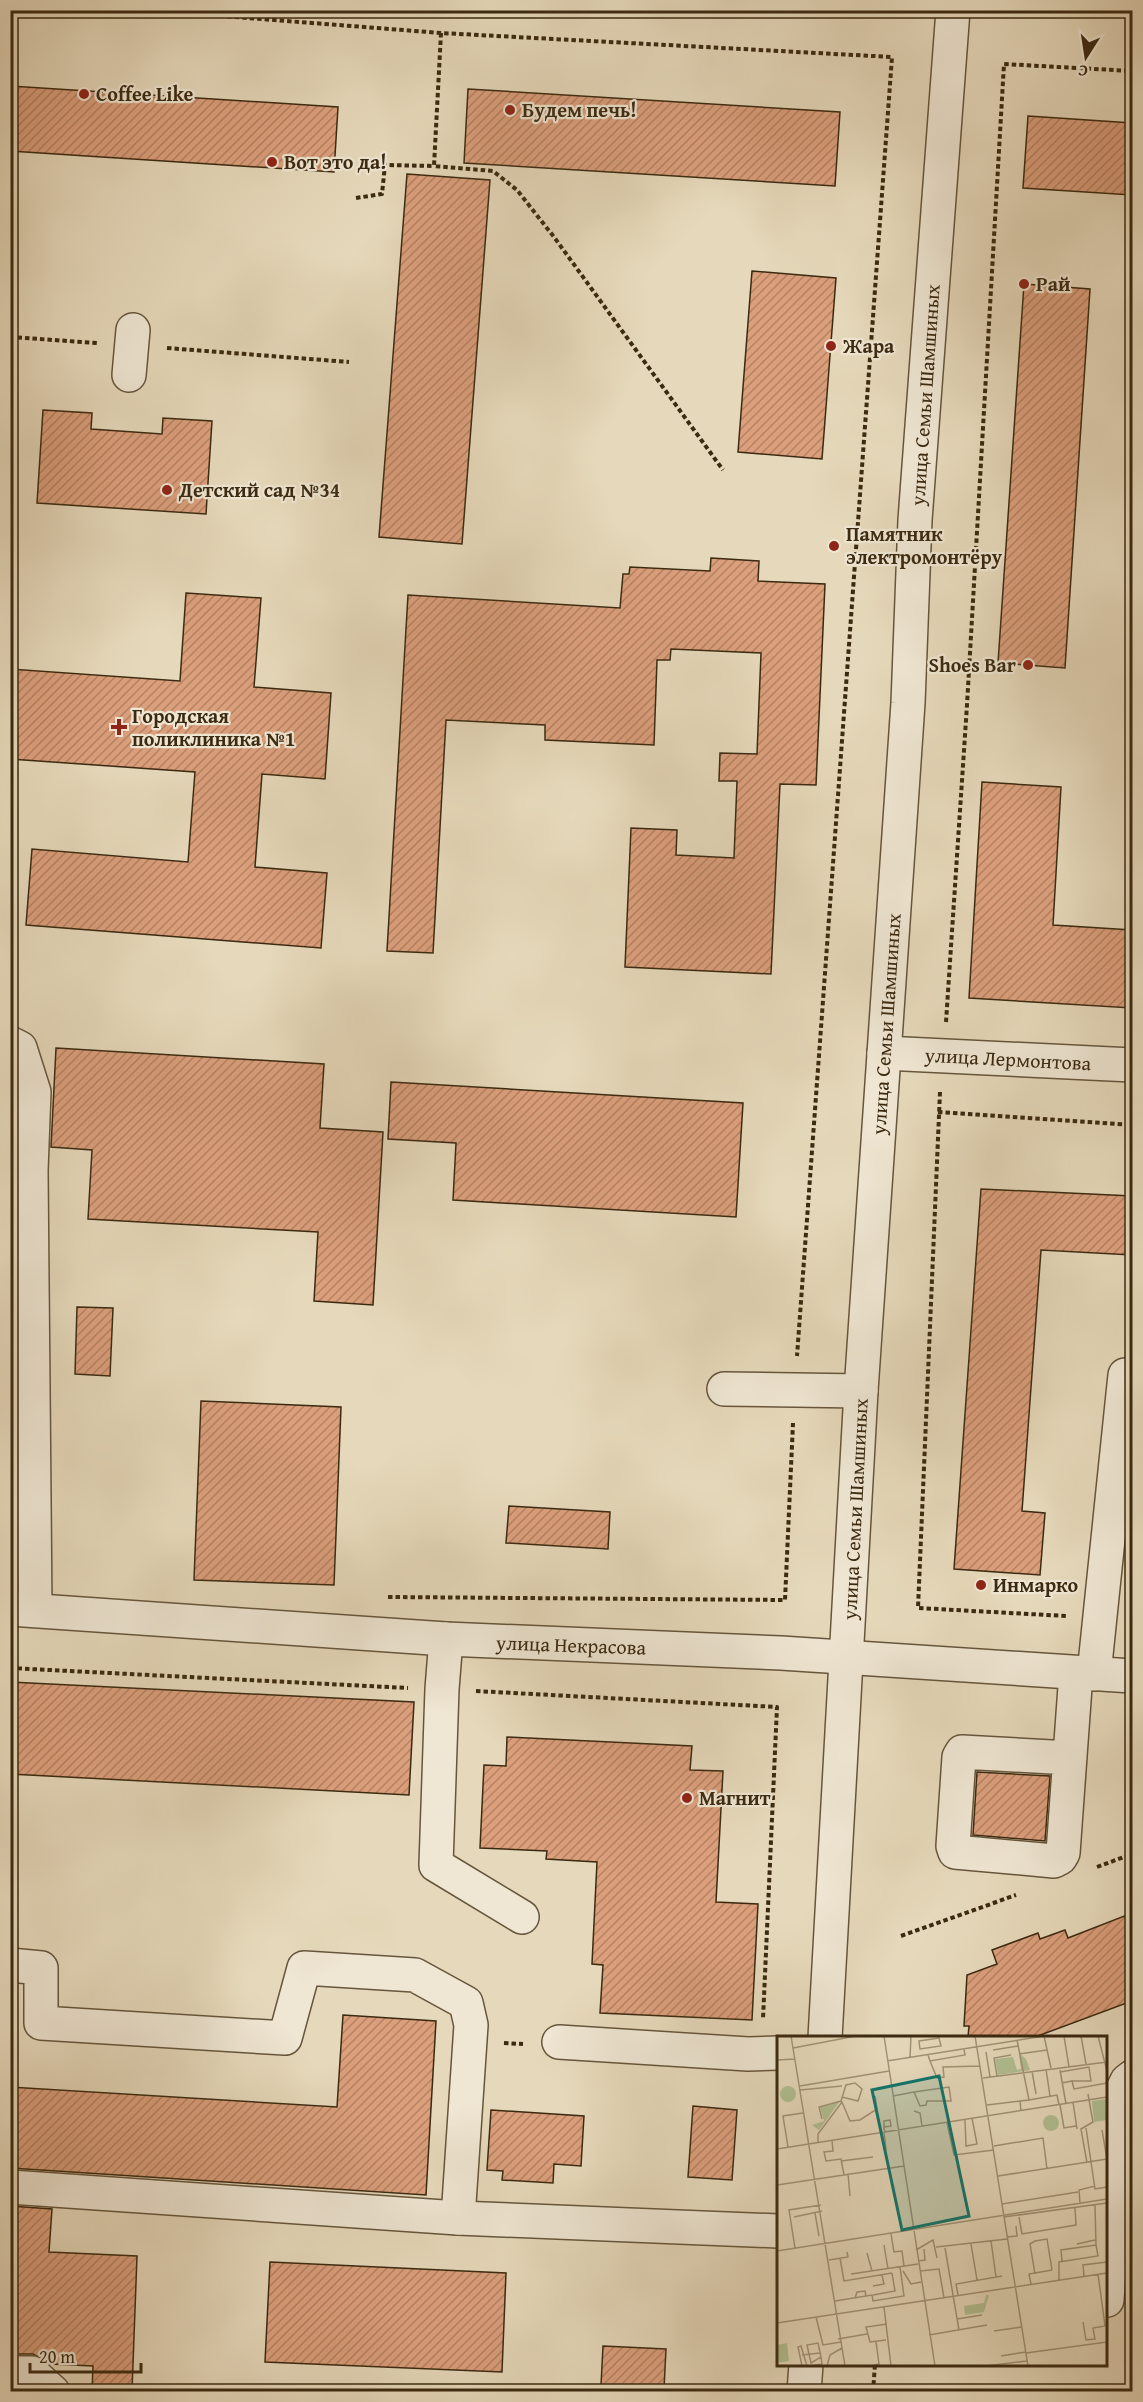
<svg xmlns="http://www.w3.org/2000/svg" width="1143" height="2402" font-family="'Gentium Book Plus',serif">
  <defs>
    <pattern id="building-hatch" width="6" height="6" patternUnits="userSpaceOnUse" patternTransform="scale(1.5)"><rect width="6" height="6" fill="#dc9f7c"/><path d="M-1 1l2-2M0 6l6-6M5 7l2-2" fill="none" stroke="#b48264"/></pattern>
  </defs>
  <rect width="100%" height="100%" fill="#e6d9bb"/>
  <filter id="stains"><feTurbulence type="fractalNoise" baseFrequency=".00333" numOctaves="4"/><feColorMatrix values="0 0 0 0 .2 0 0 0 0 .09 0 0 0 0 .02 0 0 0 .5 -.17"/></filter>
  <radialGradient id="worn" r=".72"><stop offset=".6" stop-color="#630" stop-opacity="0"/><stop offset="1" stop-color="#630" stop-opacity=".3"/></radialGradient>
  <g fill="url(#building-hatch)" stroke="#3b2a11" stroke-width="1.5">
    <polygon points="10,86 338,107 334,172 10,151"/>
    <polygon points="468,89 840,112 835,186 464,163"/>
    <polygon points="1028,116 1132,123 1132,195 1023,188"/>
    <polygon points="407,174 490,180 462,544 379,537"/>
    <polygon points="752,271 836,278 822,459 738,452"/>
    <polygon points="1024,284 1090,289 1065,668 998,663"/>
    <polygon points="43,410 92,413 91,429 162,434 163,418 212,421 206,514 37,503"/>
    <polygon points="711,558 759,561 758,581 825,584 816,785 780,784 771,974 625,967 631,828 677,830 676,855 734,858 737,781 719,781 720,753 757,754 761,653 671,649 670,660 657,660 654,745 545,740 545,725 446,720 433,953 387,951 408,595 620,608 623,574 629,574 630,567 710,571"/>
    <polygon points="186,593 261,598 254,687 331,693 325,779 262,774 255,867 327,873 321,948 26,925 32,849 188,862 195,772 10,759 10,669 180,681"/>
    <polygon points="982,782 1061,787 1053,925 1132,930 1132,1008 969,998"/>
    <polygon points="56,1048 324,1064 320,1128 383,1132 373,1305 314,1301 318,1232 88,1219 92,1150 51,1147"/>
    <polygon points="391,1082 743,1103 736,1217 453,1200 456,1143 388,1139"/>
    <polygon points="981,1189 1132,1196 1132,1255 1041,1250 1022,1511 1045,1513 1040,1575 954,1569"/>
    <polygon points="77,1307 113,1308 110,1376 75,1374"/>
    <polygon points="201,1401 341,1407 334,1585 194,1580"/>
    <polygon points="509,1506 610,1512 608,1549 506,1543"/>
    <polygon points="10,1682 414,1702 409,1795 10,1774"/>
    <polygon points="507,1737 692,1746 690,1770 723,1771 716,1902 758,1904 752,2020 600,2013 603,1965 592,1964 597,1862 546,1859 547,1851 480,1848 484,1765 506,1766"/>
    <polygon points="977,1772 1050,1776 1045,1841 973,1835"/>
    <polygon points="1132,1913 1132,2001 1035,2037 968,2037 969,2026 964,2026 967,1975 997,1964 992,1950 1038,1933 1040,1939 1065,1930 1068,1938"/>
    <polygon points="343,2015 436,2021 426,2195 10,2168 10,2087 337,2107"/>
    <polygon points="693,2106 737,2110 732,2180 688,2177"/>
    <polygon points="491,2110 584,2116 581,2166 554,2164 553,2183 502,2180 503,2171 487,2170"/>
    <polygon points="10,2206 52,2209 49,2252 137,2256 132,2391 92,2391 93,2366 50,2364 33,2354 10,2354"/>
    <polygon points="270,2262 506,2273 502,2372 265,2362"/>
    <polygon points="603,2346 666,2349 664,2389 601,2385"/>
  </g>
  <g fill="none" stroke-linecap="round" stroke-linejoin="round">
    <defs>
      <g id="minor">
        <polyline points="129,375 133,330"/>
        <polyline points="10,1043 20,1048 34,1092 31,1170 35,1610"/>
        <polyline points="884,1053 1132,1065"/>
        <polyline points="724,1389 861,1391"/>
        <polyline points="10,1609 446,1639 781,1653 1132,1676"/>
        <polyline points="446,1639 442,1689 436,1865 522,1917"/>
        <polyline points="1094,1674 1125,1375"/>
        <polyline points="1070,1758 962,1752 959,1757 953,1846 955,1852 1054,1861 1060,1858 1063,1853 1076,1673"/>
        <polyline points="10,1965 41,1968 41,2023 285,2038 304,1968 415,1975 466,2003 471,2025 458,2218"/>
        <polyline points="825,2038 861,1391 908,703 915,520 953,10"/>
        <polyline points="559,2042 748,2054 778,2053"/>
        <polyline points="10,2187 458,2218 778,2231"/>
        <polyline points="1107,2300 1121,2093 1127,2081 1132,2077"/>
        <polyline points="10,2373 32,2373 53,2392"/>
        <polyline points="804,2392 806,2364"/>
      </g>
    </defs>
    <use href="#minor" stroke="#66563c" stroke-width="36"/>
    <g stroke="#3b2a11" stroke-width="4" stroke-dasharray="4.5 3" stroke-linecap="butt">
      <polyline points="145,10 441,33 892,57 797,1356"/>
      <polyline points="441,33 434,166 493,171 517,190 554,237 723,470"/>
      <polyline points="356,198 382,194 385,165 434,166"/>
      <polyline points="10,337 97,343"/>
      <polyline points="167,348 349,362"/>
      <polyline points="946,1022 967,705 1004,64 1132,71"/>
      <polyline points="940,1092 918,1608 1066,1616"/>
      <polyline points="938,1112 1132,1125"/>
      <polyline points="388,1597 785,1600 793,1423"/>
      <polyline points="10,1668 408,1688"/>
      <polyline points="476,1691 777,1707 763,2019"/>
      <polyline points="1097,1867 1132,1854"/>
      <polyline points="901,1936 1016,1895"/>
      <polyline points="504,2043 523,2044"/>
      <polyline points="873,2392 875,2364"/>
    </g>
    <use href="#minor" stroke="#efe6d3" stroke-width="33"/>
  </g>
  <g fill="#8f2418" stroke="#efe6d3" stroke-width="2">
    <circle cx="84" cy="94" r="6"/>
    <circle cx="510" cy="110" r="6"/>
    <circle cx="272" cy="162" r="6"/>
    <circle cx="1024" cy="284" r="6"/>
    <circle cx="831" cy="346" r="6"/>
    <circle cx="167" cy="490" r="6"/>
    <circle cx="834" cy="546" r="6"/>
    <circle cx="1028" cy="665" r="6"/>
    <path d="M116 718h6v6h6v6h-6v6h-6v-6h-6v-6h6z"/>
    <circle cx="981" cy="1585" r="6"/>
    <circle cx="687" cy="1798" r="6"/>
  </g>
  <g text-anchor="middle" stroke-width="4.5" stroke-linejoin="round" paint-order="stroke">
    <g font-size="20" font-weight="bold" fill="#3b2a11" stroke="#efe6d3" text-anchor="start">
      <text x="96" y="101">Coffee Like</text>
      <text x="522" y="117">Будем печь!</text>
      <text x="284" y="169">Вот это да!</text>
      <text x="1036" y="291">Рай</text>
      <text x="843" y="353">Жара</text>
      <text x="179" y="497">Детский сад №34</text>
      <text x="846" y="541">Памятник<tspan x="846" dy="23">электромонтёру</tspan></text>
      <text x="1016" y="672" text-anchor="end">Shoes Bar</text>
      <text x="132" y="723">Городская<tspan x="132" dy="23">поликлиника №1</tspan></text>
      <text x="993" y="1592">Инмарко</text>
      <text x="699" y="1805">Магнит</text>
    </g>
    <g font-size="20" fill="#3b2a11" stroke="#efe6d3">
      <text transform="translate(925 395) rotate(-86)" y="7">улица Семьи Шамшиных</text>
      <text transform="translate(886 1024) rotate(-86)" y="7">улица Семьи Шамшиных</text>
      <text transform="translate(1008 1059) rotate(3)" y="7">улица Лермонтова</text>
      <text transform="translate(855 1509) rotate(-87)" y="7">улица Семьи Шамшиных</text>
      <text transform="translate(571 1645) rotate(2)" y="7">улица Некрасова</text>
    </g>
  </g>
  <g transform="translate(777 2036)">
    <rect width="330" height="330" fill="#e6d9bb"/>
    <path d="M3 58a8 8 0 1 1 16 0a8 8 0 1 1-16 0ZM266 87a8 8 0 1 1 16 0a8 8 0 1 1-16 0ZM 10,307 L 12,325 L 0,327 L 0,309 Z" fill="#b1c093"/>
    <path d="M 242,17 L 249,23 L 253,34 L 221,39 L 218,23 L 236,21 L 240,34 L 244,33 Z" fill="#b1c093"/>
    <path d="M 330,63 L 330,84 L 317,86 L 315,65 ZM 63,65 L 42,94 L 35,89 L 47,85 L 43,71 ZM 209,259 L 212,259 L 207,276 L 188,279 L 187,270 L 207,267 Z" fill="#b1c093"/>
    <path fill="none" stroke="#a29377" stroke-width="1.5" d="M 14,0 L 68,330M 107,0 L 158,330M 198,0 L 251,330M 267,0 L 274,32M 287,0 L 292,31M 304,0 L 309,28M 321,0 L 330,35M 162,2 L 164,10 L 143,13 L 142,5 ZM 240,4 L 252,64 L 243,65 L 244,75M 16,12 L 79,0M 216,14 L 241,10M 209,16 L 213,41M 242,18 L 270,14M 151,19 L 153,25 L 188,19 L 187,13M 133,22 L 134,0M 0,24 L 18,23M 110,25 L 267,0M 153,25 L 160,42 L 167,41 L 166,31 L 203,30M 269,33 L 273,60M 283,34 L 289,68M 255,35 L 259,58M 283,36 L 312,31 L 314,45 L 295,45M 220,40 L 217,22 L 234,19M 206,42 L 330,26M 285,47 L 295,45 L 297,53 L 330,47M 23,50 L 112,35M 23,54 L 65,50M 116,60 L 137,56 L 172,51 L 174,65 L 150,65 L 149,69 L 143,70 L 137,56M 252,64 L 280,59 L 282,69M 65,66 L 73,85 L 83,84 L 100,73 L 98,60M 296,66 L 300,93M 210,69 L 243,65M 283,69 L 287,92 L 299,90M 137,75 L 143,77 L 145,90M 45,83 L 42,71 L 64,65M 188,84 L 189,110 L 200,108 L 195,82M 170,87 L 177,119 L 217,114M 107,91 L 114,90 L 113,84 L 107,85 L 107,92 L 108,96M 309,92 L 318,153 L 330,151M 325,94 L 330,123M 107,96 L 109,114M 55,104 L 56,115 L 47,116 L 49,125 L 64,123 L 67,139M 41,106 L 41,98 L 65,66 L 64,65 L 69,49 L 78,47 L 85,53 L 81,65 L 65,61M 217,110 L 266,102 L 270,133M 11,111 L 6,80 L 26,77M 0,113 L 330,61M 64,125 L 96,121M 310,127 L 304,93 L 316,86 L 311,58M 71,138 L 73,160M 221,140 L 330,123M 0,149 L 127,130M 303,167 L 302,154 L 318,150M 225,168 L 301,156M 318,169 L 319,209M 38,177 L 42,200M 17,181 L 45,175M 227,181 L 330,167M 242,181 L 245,198 L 299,189 L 298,172M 114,198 L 117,216 L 125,215 L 127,230M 230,201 L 240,200 L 239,190M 214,205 L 219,241M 194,208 L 200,244M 300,208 L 318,204M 107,209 L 111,233M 159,211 L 230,203M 18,212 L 12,174 L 44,169M 168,212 L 182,294M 139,214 L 156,204 L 160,222M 0,215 L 330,163M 90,217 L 95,235M 63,222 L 67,245 L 115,237M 52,224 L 71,221 L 70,216M 141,225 L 148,224 L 147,213M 126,235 L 134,248 L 144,246M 143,235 L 162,233 L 167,262M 74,238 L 141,228M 258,238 L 253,208 L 258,205 L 270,203 L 275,234M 307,240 L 306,229 L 330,226M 282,244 L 282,226 L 321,220 L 319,209 L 284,214 L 285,225M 254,248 L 252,238 L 275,234M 96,250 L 107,248 L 105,239M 96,259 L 118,255 L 115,237M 181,259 L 179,248 L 225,240M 78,262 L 80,256 L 88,255 L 89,260M 58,265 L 95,259 L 96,265 L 127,260 L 123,231M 107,271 L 114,330M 39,281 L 46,309 L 64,306M 180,283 L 205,279M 306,286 L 309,304 L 318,303 L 316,292 L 328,290 L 321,238M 0,287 L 330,237M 217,295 L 245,291M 152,299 L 210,289M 61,303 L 90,298M 109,304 L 93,306 L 89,291 L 110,288M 41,307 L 44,321 L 34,327 L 30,309 ZM 249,317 L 330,306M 25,319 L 43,317M 224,320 L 249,316M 25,330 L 21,311 L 24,310 L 30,330M 32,330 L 45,328 L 44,321M 50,330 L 53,319 L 65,312M 94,330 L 102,328 L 99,306M 209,330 L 250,325"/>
    <path fill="#0f766e" fill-opacity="0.15" stroke="#0f766e" stroke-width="3" d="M 162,40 L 192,180 L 125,194 L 95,54 Z"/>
    <rect width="330" height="330" fill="none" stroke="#3b2a11" stroke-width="3"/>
  </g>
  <rect width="1143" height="2402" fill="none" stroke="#e6d9bb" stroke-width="36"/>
  <rect x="12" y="12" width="1119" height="2378" fill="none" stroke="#3b2a11" stroke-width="3"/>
  <rect x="18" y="18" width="1107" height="2366" fill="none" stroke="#3b2a11" stroke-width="1.5"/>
  <g transform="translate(1086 57) rotate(192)" stroke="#efe6d3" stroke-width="4.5" paint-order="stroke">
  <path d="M0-4.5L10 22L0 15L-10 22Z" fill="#3b2a11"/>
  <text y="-9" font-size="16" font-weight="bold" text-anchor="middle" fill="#3b2a11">С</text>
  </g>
  <path d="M30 2363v9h111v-9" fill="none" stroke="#3b2a11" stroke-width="3"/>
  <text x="39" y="2363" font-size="18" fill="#3b2a11" stroke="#efe6d3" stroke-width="4.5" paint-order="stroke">20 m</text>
  <rect width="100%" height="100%" filter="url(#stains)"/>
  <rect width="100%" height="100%" fill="url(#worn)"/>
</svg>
